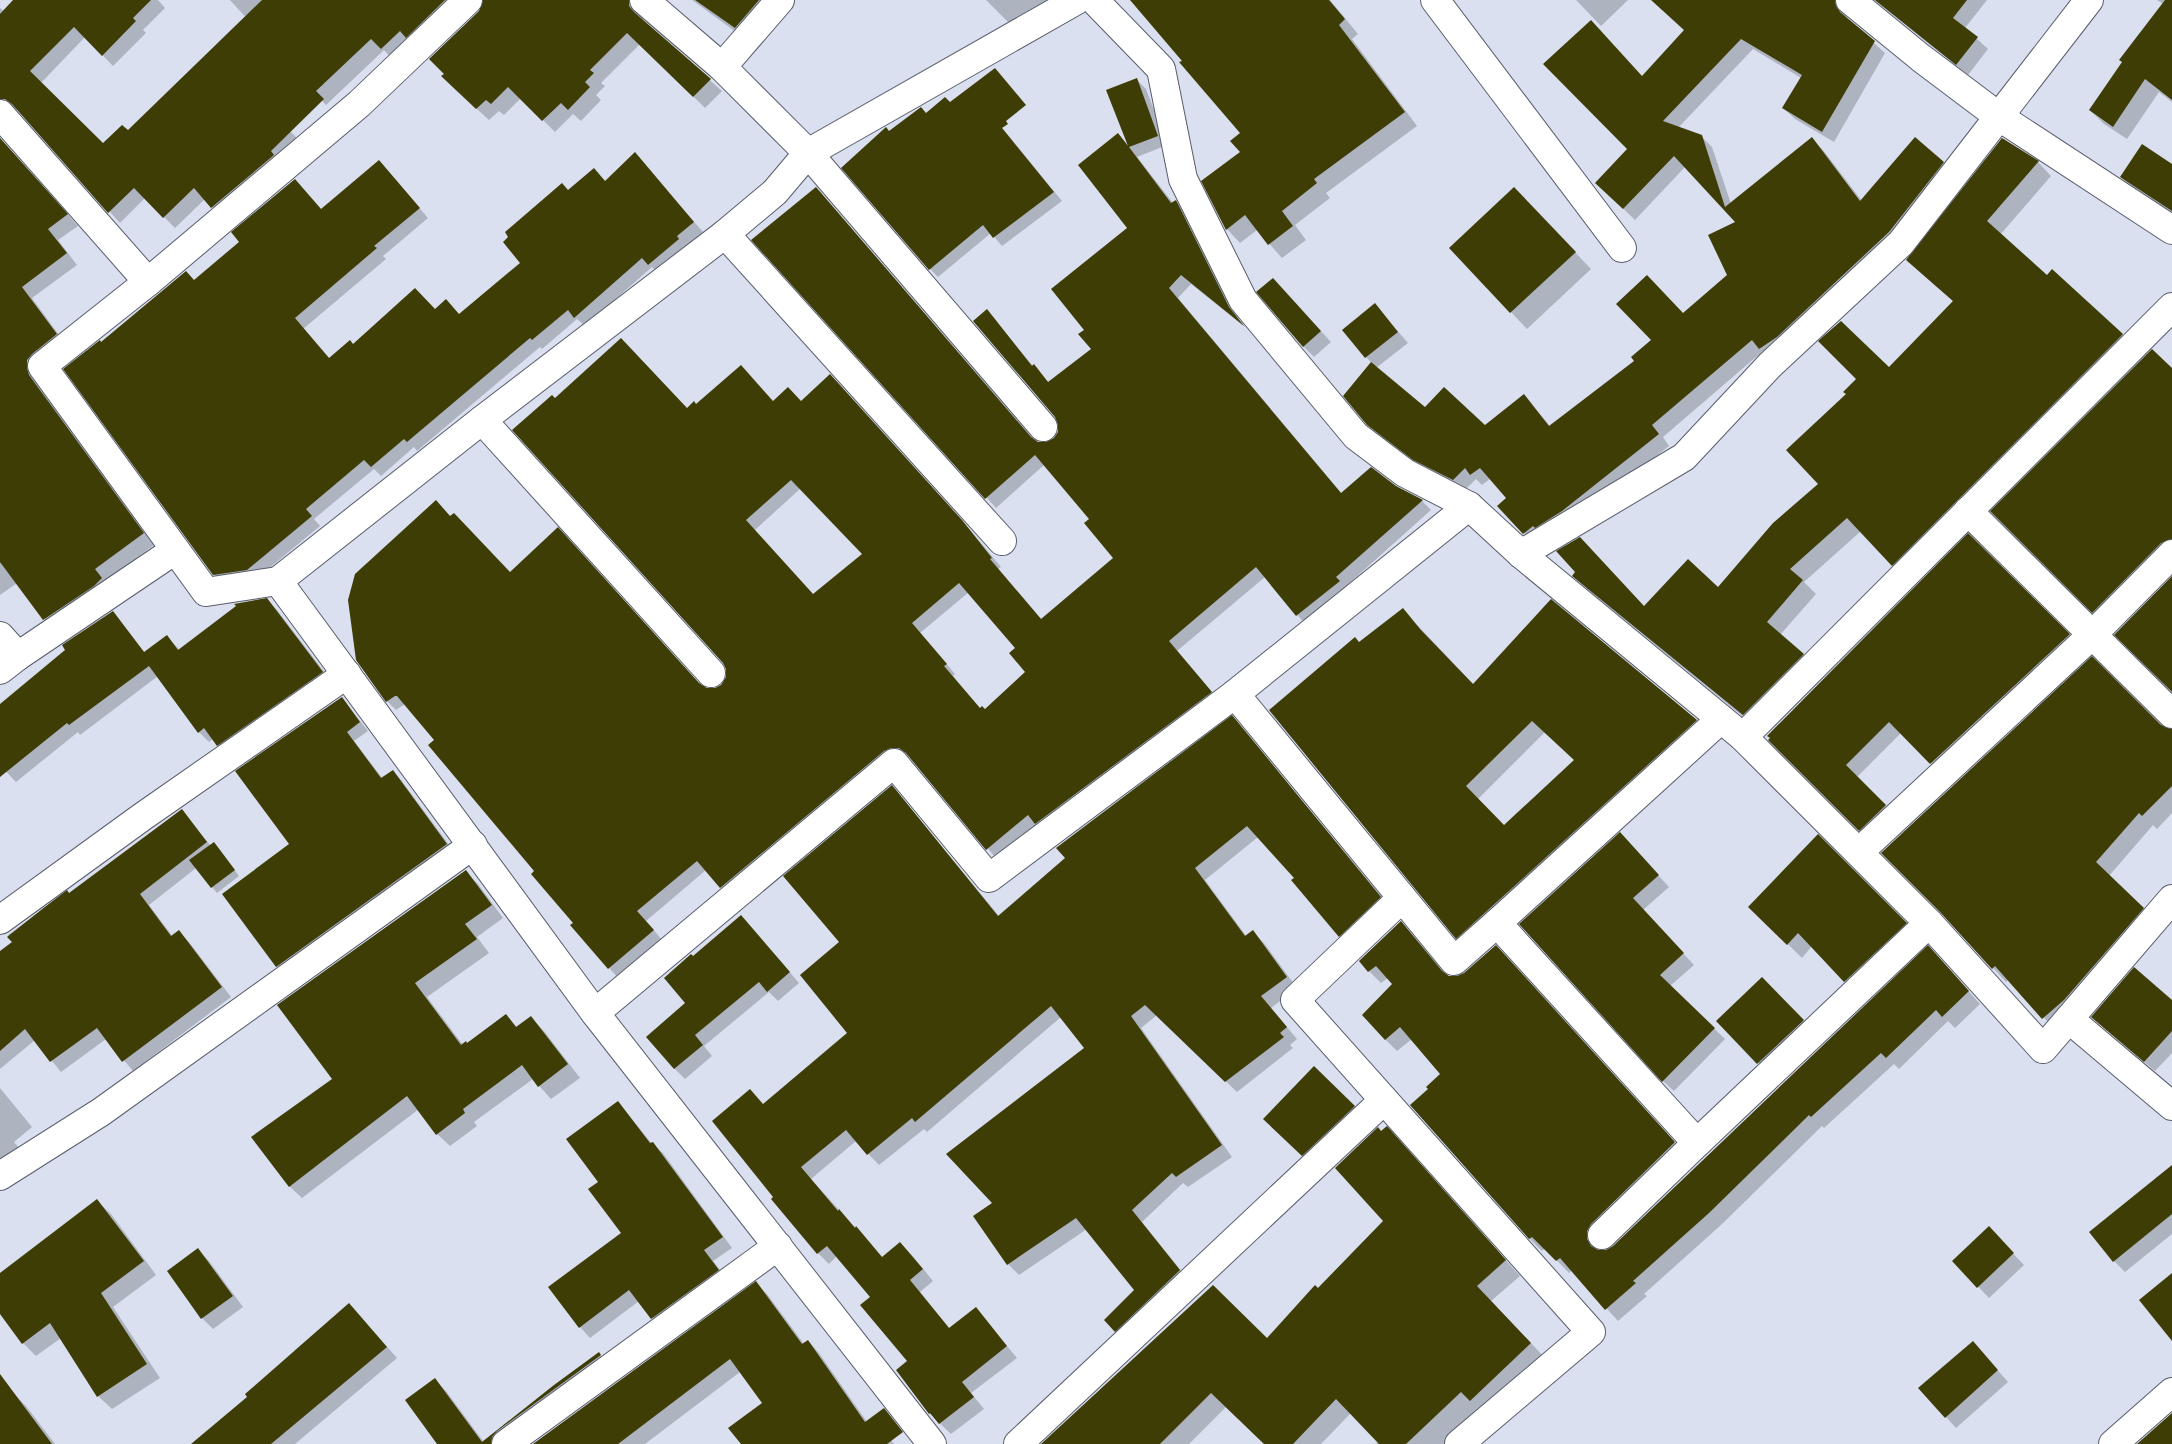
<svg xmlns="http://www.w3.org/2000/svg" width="2172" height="1444" font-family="'Open Sans',sans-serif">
  <rect width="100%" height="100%" fill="#dae0f0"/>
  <g fill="#0003" fill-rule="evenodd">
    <polygon points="15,0 158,0 165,8 143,30 146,33 113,66 85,37 41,83 103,144 128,132 210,52 302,143 223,219 205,199 175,228 145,198 120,223 18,110 9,109 0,114 0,8 4,11"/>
    <polygon points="230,0 261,0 265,4 269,0 470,0 393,60 384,50 326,105"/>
    <polygon points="484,0 632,0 641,9 643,21 722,91 705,108 640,44 601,83 605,86 596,95 601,100 581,121 573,114 555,132 521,98 504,115 499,111 489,120 454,88 445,74 480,12"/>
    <polygon points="692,0 782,0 747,40"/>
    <polygon points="986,0 1071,0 1023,37"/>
    <polygon points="1131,0 1330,0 1358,34 1352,39 1417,126 1326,193 1330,198 1295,225 1306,240 1282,258 1257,230 1240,243 1227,229 1203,181 1241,153 1241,134 1184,62"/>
    <polygon points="1576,0 1628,0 1601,26"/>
    <polygon points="1652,0 1851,0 1845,10 1846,18 1885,53 1834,142 1795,119 1783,108 1801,78 1753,49 1678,128 1701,136 1712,147 1731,204 1812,139 1823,150 1862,201 1943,163 1954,174 1771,360 1763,351 1663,437 1669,446 1573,522 1535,544 1499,506 1508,498 1491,478 1482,485 1476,479 1465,490 1426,470 1380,436 1368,424 1372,363 1366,357 1375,305 1408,343 1376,368 1425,408 1485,427 1524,396 1551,427 1636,361 1683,314 1728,276 1737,222 1685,167 1635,220 1597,183 1629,149 1642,77 1685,31"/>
    <polygon points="1874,0 1987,0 1965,28 1988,49 1968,75"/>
    <polygon points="2157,0 2172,0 2172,102 2159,92 2127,139 2104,124 2090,110 2163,4"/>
    <path d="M 1137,80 L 1146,89 L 1167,145 L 1137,157 L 1173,203 L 1176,201 L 1185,210 L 1238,318 L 1246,328 L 1191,284 L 1178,298 L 1342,494 L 1395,487 L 1422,501 L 1431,510 L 1345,587 L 1348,591 L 1306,625 L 1265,577 L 1177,651 L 1220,702 L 1045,832 L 1037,824 L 996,858 L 909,757 L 901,757 L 730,897 L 706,870 L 646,921 L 662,940 L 618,978 L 572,925 L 574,923 L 536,871 L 436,740 L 405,704 L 396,710 L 387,701 L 357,660 L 450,517 L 510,573 L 705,689 L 714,690 L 722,686 L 727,679 L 728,670 L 555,400 L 687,409 L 696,406 L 801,402 L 839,385 L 971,531 L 1001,567 L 998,569 L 1042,620 L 1115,558 L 1091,519 L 1044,465 L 996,508 L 753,240 L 816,188 L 1034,440 L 1038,443 L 1047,443 L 1054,439 L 1059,432 L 1060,424 L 1056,417 L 987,311 L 1033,366 L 1049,383 L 1093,350 L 1085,330 L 1129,228 L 1118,134 L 1129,146 ZM 801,488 L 864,554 L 814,595 L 755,530 ZM 969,592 L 1016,648 L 1027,672 L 985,710 L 980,709 L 953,676 L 955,674 L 920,633 Z"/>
    <polygon points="950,104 995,119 1062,201 1002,246 991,233 938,277 930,269 889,133"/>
    <polygon points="0,138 78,226 58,240 77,265 32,298 67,346 37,380 40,388 154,545 105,581 55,630 44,619 17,583 0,595"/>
    <polygon points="635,154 703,232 686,246 688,249 659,274 652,267 585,326 577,319 542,349 540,347 417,451 414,447 381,476 374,469 314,519 320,526 256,579 224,584 214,574 101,344 194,281 241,242 295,180 322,210 379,161 428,218 383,256 386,259 303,329 330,359 353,345 435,310 460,315 522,263 569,191 594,170 606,182"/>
    <polygon points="2038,162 2051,176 2000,235 2047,276 2052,271 2136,348 1906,578 1861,531 1804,582 1816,594 1780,635 1817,668 1757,728 1587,589 1574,576 1644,607 1718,589 1820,484 1889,369 1954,302 1921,273"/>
    <polygon points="2172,166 2172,215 2135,191 2121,177"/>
    <polygon points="1530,205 1591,269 1527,329 1451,248"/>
    <polygon points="1283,290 1331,342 1314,357 1303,346"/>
    <polygon points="2172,370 2172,559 2107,625 1992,511"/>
    <polygon points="1968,535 2081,647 1943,775 1901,733 1857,777 1897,818 1872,842 1770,740"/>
    <polygon points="267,600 277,610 332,682 228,755 213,739 209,742 199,732 158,676 80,735 78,732 16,782 0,765 0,706 113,612 145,653 167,637 180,650 238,607"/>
    <path d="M 1403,610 L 1474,685 L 1696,720 L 1708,732 L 1469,950 L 1457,938 L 1359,644 ZM 1545,732 L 1575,760 L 1504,827 L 1478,799 Z"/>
    <polygon points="342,698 368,731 354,741 383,779 393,772 401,780 455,853 286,975 277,966 223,894 291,844"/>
    <polygon points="1232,717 1391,908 1351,947 1340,936 1295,878 1258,837 1205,880 1247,937 1253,932 1264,943 1297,988 1271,1008 1297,1039 1290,1045 1293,1048 1237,1092 1157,1015 1141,1028 1232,1157 1188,1187 1183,1183 1142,1222 1190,1282 1127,1342 1106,1320 1136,1291 1087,1229 1019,1275 1008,1264 994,1204 1086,1048 1061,1017 927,1132 924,1129 879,1165 856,1141 811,1179 883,1258 900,1243 911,1254 933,1281 920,1292 950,1329 976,1309 1017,1358 971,1393 984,1409 951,1434 929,1413 909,1361 872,1297 837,1256 829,1264 818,1253 774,1198 763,1105 849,1033 841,942 892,787 999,916"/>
    <polygon points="2161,726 2172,730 2172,813 2157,829 2153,825 2109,876 2157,922 2057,1032 2009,979 2006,982 1993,968"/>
    <polygon points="182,811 211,846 219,849 239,876 217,893 196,868 149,905 173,937 179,932 189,942 231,997 133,1071 106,1039 61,1072 35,1040 0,1069 0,953 13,942 8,935 67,892 69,894"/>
    <polygon points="1620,834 1669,887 1643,910 1694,965 1670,986 1725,1039 1674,1091 1663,1081"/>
    <polygon points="1818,836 1919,937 1859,995 1812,946 1802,958 1763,920"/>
    <polygon points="465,871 478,884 503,918 477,937 489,953 427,997 463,1045 468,1044 506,1016 518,1028 531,1018 544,1031 580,1078 551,1099 533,1079 474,1122 477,1126 450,1146 437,1134 419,1109 302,1198 289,1186 333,1079"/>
    <polygon points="1401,922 1449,977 1458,977 1508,959 1686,1155 1599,1244 1599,1251 1607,1251 1614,1247 1940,959 1980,1004 1955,1028 1948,1021 1899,1069 1894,1064 1824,1128 1822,1126 1721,1225 1644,1294 1647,1296 1618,1321 1572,1270 1569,1273 1545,1248 1542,1251 1530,1239 1412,1105 1430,1089 1442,1074 1412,1039 1397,1051 1385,1039 1394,984 1388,978 1381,983 1369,971"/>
    <polygon points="751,927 799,983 778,1001 769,992 704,1046 712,1056 685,1079 674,1068 693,958"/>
    <polygon points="1762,979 1814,1032 1769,1074 1718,1021"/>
    <polygon points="2172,1002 2172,1053 2155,1071 2093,1017"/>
    <polygon points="1314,1068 1365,1117 1313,1166 1265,1119"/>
    <polygon points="0,1088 32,1127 14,1142 22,1151 0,1168"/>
    <polygon points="618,1102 652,1144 663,1153 732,1248 713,1261 728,1280 662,1328 639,1301 590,1338 580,1327 623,1233 600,1182"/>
    <polygon points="1401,1143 1520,1276 1491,1301 1545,1358 1455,1444 1375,1444 1378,1442 1351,1413 1321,1444 1265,1444 1226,1407 1189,1444 1043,1444 1267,1340 1384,1221"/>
    <polygon points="2172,1175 2172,1234 2125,1272 2114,1261"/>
    <polygon points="97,1201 111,1214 156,1275 113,1307 160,1378 112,1409 98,1396 61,1338 36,1356 23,1343 0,1312 0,1274"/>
    <polygon points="1999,1239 2024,1265 1989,1298 1954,1261"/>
    <polygon points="198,1250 209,1261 243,1307 213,1329 202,1318"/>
    <polygon points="756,1283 767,1294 804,1344 808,1341 819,1353 867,1422 883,1430 894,1444 742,1444 763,1403 740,1372 645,1444 535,1444"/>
    <polygon points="349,1304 397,1358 295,1444 217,1444 249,1397 296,1353 294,1351"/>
    <polygon points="599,1354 611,1365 507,1444 439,1444 435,1380 446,1391 483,1441"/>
    <polygon points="1983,1354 2008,1382 1956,1428 1946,1417"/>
    <polygon points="11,1391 26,1406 55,1444 0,1444 0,1399"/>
  </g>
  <g fill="#3e3d06" fill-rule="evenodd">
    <polygon points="13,0 151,0 133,18 136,21 102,56 74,27 30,71 103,143 122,125 128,130 262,0 445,0 406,38 400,31 381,49 371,39 316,91 324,99 271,151 274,155 211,208 194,188 163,218 134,188 108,213 12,104 5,99 0,99 0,14"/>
    <polygon points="483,0 629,0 629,6 634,12 711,79 693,97 627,33 590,70 594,73 585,82 590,87 568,110 561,103 542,121 508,87 491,104 486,100 476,109 441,76 444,74 429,59 479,11"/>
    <polygon points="695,0 759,0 735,28"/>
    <polygon points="1130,0 1329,0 1345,19 1339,25 1405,112 1314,179 1317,183 1282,211 1293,226 1268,245 1245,215 1226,230 1201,181 1240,152 1230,141 1240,133 1179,62 1182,61"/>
    <polygon points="1651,0 1835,0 1836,6 1840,12 1875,41 1822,132 1782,108 1802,75 1741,39 1663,121 1702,135 1725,207 1812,137 1860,201 1915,137 1944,162 1889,232 1777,337 1759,349 1752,340 1652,425 1659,434 1562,511 1535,528 1533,526 1523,534 1497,506 1506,498 1480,468 1470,475 1465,468 1453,480 1413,460 1367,425 1343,396 1371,362 1425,407 1444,387 1485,425 1524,394 1549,426 1634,361 1631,357 1651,340 1616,304 1647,275 1683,313 1727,275 1708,235 1735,222 1674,156 1623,209 1595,183 1627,149 1543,64 1591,20 1642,76 1684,30"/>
    <polygon points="1875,0 1967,0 1953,18 1978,37 1956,65"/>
    <polygon points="2165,0 2172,0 2172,100 2145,79 2113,127 2089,110 2122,62 2119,60"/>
    <polygon points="995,68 1026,105 1006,121 1008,124 1002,128 1054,192 993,238 983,225 929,270 841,168 886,127 889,131 921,107 926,113 945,97 950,102"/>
    <path d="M 1137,78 L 1158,136 L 1129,147 L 1171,203 L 1176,200 L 1229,307 L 1244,326 L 1181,275 L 1169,288 L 1341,493 L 1371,467 L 1396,486 L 1423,500 L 1336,577 L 1340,581 L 1296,616 L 1256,567 L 1169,641 L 1212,692 L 1035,824 L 1028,815 L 986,850 L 906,753 L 899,748 L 891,748 L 884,751 L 720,888 L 697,861 L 637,911 L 654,930 L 608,969 L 570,925 L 573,923 L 531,874 L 534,871 L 428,745 L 434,740 L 397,696 L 395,696 L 386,702 L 356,660 L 348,600 L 355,574 L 436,500 L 450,516 L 454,513 L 510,572 L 558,527 L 699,683 L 707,688 L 715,688 L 721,685 L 726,677 L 726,669 L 723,663 L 512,430 L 552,395 L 555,398 L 621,338 L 687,408 L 694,401 L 696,404 L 741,365 L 773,401 L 788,387 L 801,401 L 830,374 L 962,520 L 992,558 L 990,559 L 1041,619 L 1113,558 L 1084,523 L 1089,519 L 1035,455 L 985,499 L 751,240 L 816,187 L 1031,437 L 1038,442 L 1046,442 L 1054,438 L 1058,432 L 1058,425 L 1055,417 L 973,321 L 987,309 L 1032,366 L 1034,364 L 1048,382 L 1091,349 L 1078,334 L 1084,330 L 1051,289 L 1127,228 L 1078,165 L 1118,133 L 1128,146 L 1106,90 ZM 791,480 L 862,554 L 813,594 L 746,520 ZM 959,583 L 1015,648 L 1009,653 L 1025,672 L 985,709 L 982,706 L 980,708 L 944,666 L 947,664 L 912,623 Z"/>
    <polygon points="0,138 68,214 48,229 67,253 22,287 57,334 32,354 27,360 27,368 29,375 144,533 95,569 102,578 94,586 43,620 0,562"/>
    <polygon points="2002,138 2039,161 1987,221 2047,275 2052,269 2123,334 1892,566 1847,518 1790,569 1803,580 1767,622 1804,654 1743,715 1572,576 1575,572 1556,551 1580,537 1644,606 1688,559 1718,587 1773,523 1818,484 1786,450 1846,394 1843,392 1856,379 1818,341 1841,321 1889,367 1953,301 1906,260"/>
    <polygon points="2142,144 2172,164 2172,211 2120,177"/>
    <polygon points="635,152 694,222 677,236 679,239 648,265 642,258 574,318 568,310 532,340 530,338 407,442 404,439 371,467 364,460 306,509 312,516 247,570 213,575 63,369 100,340 101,342 186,271 194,280 239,242 231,232 295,179 321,209 379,160 420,208 374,246 377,248 295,318 329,358 350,340 353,344 415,288 435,309 446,299 459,314 520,263 503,242 508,237 505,232 562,183 568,190 594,168 605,181"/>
    <polygon points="1514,187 1576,252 1510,313 1449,248"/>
    <polygon points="1273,278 1321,331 1303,347 1256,292"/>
    <polygon points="1375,303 1398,332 1365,358 1342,330"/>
    <polygon points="2152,349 2172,368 2172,539 2161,543 2092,613 1990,511"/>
    <polygon points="1968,533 2070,634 1930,764 1889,722 1846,765 1886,805 1859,831 1768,740 1770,738 1767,736"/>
    <polygon points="2172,576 2172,692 2114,635"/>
    <polygon points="267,598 323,672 217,746 204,728 198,733 149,666 69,725 67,723 0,777 0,704 65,650 62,645 113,611 144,652 167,635 178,650 236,606 234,604"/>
    <path d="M 1551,599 L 1697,720 L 1456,939 L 1269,710 L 1355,637 L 1359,642 L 1403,608 L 1420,629 L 1473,684 ZM 1532,721 L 1574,760 L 1504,825 L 1466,786 Z"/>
    <polygon points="2092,656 2161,725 2172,729 2172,786 2142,816 2139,813 2096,862 2144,908 2064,1000 2042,1019 1995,966 1992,969 1940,912 1881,853"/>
    <polygon points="342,697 360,722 347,732 381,778 393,770 447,844 276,967 222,894 289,844 235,771"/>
    <polygon points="1232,715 1381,897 1339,937 1291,880 1294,878 1247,826 1195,868 1245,936 1253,930 1287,977 1261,996 1287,1027 1280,1033 1284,1037 1225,1082 1145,1005 1131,1016 1222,1145 1176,1177 1172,1173 1132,1210 1180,1270 1115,1332 1104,1320 1134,1290 1076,1218 1007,1265 973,1216 992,1203 946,1154 1084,1048 1051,1006 915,1122 912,1118 867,1155 846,1130 801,1167 838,1211 839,1209 855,1228 856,1226 882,1257 900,1242 923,1269 910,1280 949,1328 976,1307 1007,1346 962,1382 974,1397 939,1424 930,1413 929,1414 896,1370 907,1361 860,1305 870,1297 827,1246 817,1254 771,1199 773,1197 712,1121 750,1089 763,1104 847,1033 800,975 839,942 783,876 892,785 998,916 1065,858 1056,848"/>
    <polygon points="182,809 207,842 140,894 171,936 179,930 222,987 122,1062 97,1028 50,1062 25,1029 0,1051 0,951 12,942 7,937 41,910 67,890 69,893"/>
    <polygon points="1620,832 1659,875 1633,898 1684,953 1660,975 1715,1028 1662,1082 1519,924"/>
    <polygon points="1818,834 1907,923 1844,982 1798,933 1787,945 1748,907"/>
    <polygon points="214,842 235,870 211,888 189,860"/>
    <polygon points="466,870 492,905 465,924 477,939 415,983 461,1045 466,1041 467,1043 506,1014 516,1027 531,1016 568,1064 538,1087 522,1065 463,1109 465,1113 436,1135 407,1096 289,1187 251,1137 332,1079 277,1005"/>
    <polygon points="741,915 790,972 767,992 759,982 695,1035 703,1045 674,1069 646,1037 685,1003 664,978 691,954 693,956"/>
    <polygon points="1401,921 1442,971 1449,976 1457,976 1464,973 1496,945 1675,1142 1591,1224 1587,1231 1587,1239 1591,1246 1598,1250 1606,1250 1613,1246 1928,945 1969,991 1942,1017 1936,1010 1886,1058 1881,1053 1811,1117 1809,1115 1709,1213 1633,1281 1636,1283 1605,1310 1560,1258 1556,1261 1532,1237 1529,1239 1410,1105 1428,1089 1426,1087 1440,1074 1400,1027 1385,1040 1362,1015 1392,984 1376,966 1368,972 1359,961"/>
    <polygon points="2134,967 2172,1000 2172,1031 2144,1062 2091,1017"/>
    <polygon points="1762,977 1804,1020 1757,1064 1716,1021"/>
    <polygon points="1314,1066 1355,1106 1302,1156 1263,1119"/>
    <polygon points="618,1101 650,1143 653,1142 723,1237 704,1250 719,1270 651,1319 629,1290 579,1328 548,1287 621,1233 588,1189 598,1182 566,1139"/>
    <polygon points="1387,1126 1506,1260 1477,1286 1531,1343 1470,1401 1461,1392 1406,1444 1379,1444 1336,1399 1293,1444 1264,1444 1211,1393 1160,1444 1041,1444 1213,1285 1267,1338 1315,1285 1318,1288 1383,1221 1335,1168 1378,1127 1381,1131"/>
    <polygon points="2172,1165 2172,1214 2113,1262 2089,1232"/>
    <polygon points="97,1199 144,1261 101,1293 147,1364 97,1397 50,1323 22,1344 0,1314 0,1273"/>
    <polygon points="1989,1226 2014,1253 1977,1288 1952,1261"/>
    <polygon points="198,1248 233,1296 201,1319 167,1271"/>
    <polygon points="2172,1273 2172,1341 2139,1300"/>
    <polygon points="756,1281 802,1344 808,1340 865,1422 884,1408 903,1432 887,1444 741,1444 728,1428 762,1403 730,1359 618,1444 533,1444"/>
    <polygon points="349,1303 387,1347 271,1444 191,1444 247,1397 245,1394"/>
    <polygon points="1973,1341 1998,1370 1945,1418 1918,1388"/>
    <polygon points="599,1352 601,1355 497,1431 492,1437 491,1444 437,1444 405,1400 435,1378 482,1442 554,1385"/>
    <polygon points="0,1374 52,1444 0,1444"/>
    <polygon points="2172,1413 2172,1444 2137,1444"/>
  </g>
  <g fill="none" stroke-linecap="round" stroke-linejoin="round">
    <defs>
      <g id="minor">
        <polyline points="644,0 722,67 808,153 1043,427"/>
        <polyline points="1094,0 1161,69 1183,179 1243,300 1356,436 1405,473 1469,506 1521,554 1743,737 1929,923 2043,1049 2172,899"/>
        <polyline points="1435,0 1622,248"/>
        <polyline points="1850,0 1921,58 1998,116 2172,230"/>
        <polyline points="722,67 780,0"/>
        <polyline points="0,114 148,282"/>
        <polyline points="725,234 1002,541"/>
        <polyline points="482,420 711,673"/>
        <polyline points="1968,511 2172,714"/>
        <polyline points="1521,554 1684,457 1770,365 1901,243 2089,0"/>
        <polyline points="278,581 206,592 42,366 148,282 359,104 468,0"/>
        <polyline points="0,636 18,656 0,670"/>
        <polyline points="18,656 175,550"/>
        <polyline points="1235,694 1454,961 1497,923 1697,1143 1929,923"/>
        <polyline points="1743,737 2172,307"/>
        <polyline points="1859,852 2092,635 2172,554"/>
        <polyline points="1402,898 1295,1000 1591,1332 1459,1444"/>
        <polyline points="0,920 142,817 347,674"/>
        <polyline points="1497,923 1721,719"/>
        <polyline points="595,1013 894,763 989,878 1235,694 1469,506"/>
        <polyline points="2069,1019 2172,1106"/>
        <polyline points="0,1176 101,1112 473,845"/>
        <polyline points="1602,1235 1697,1143"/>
        <polyline points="506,1444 778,1246"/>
        <polyline points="932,1444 595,1013 278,581 482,420 725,234 775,192 808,153 1077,0"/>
        <polyline points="1018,1444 1384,1100"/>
        <polyline points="2113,1444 2172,1392"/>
      </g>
    </defs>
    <use href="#minor" stroke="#595d6b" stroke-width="30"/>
    <use href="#minor" stroke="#fff" stroke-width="28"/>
  </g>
</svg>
